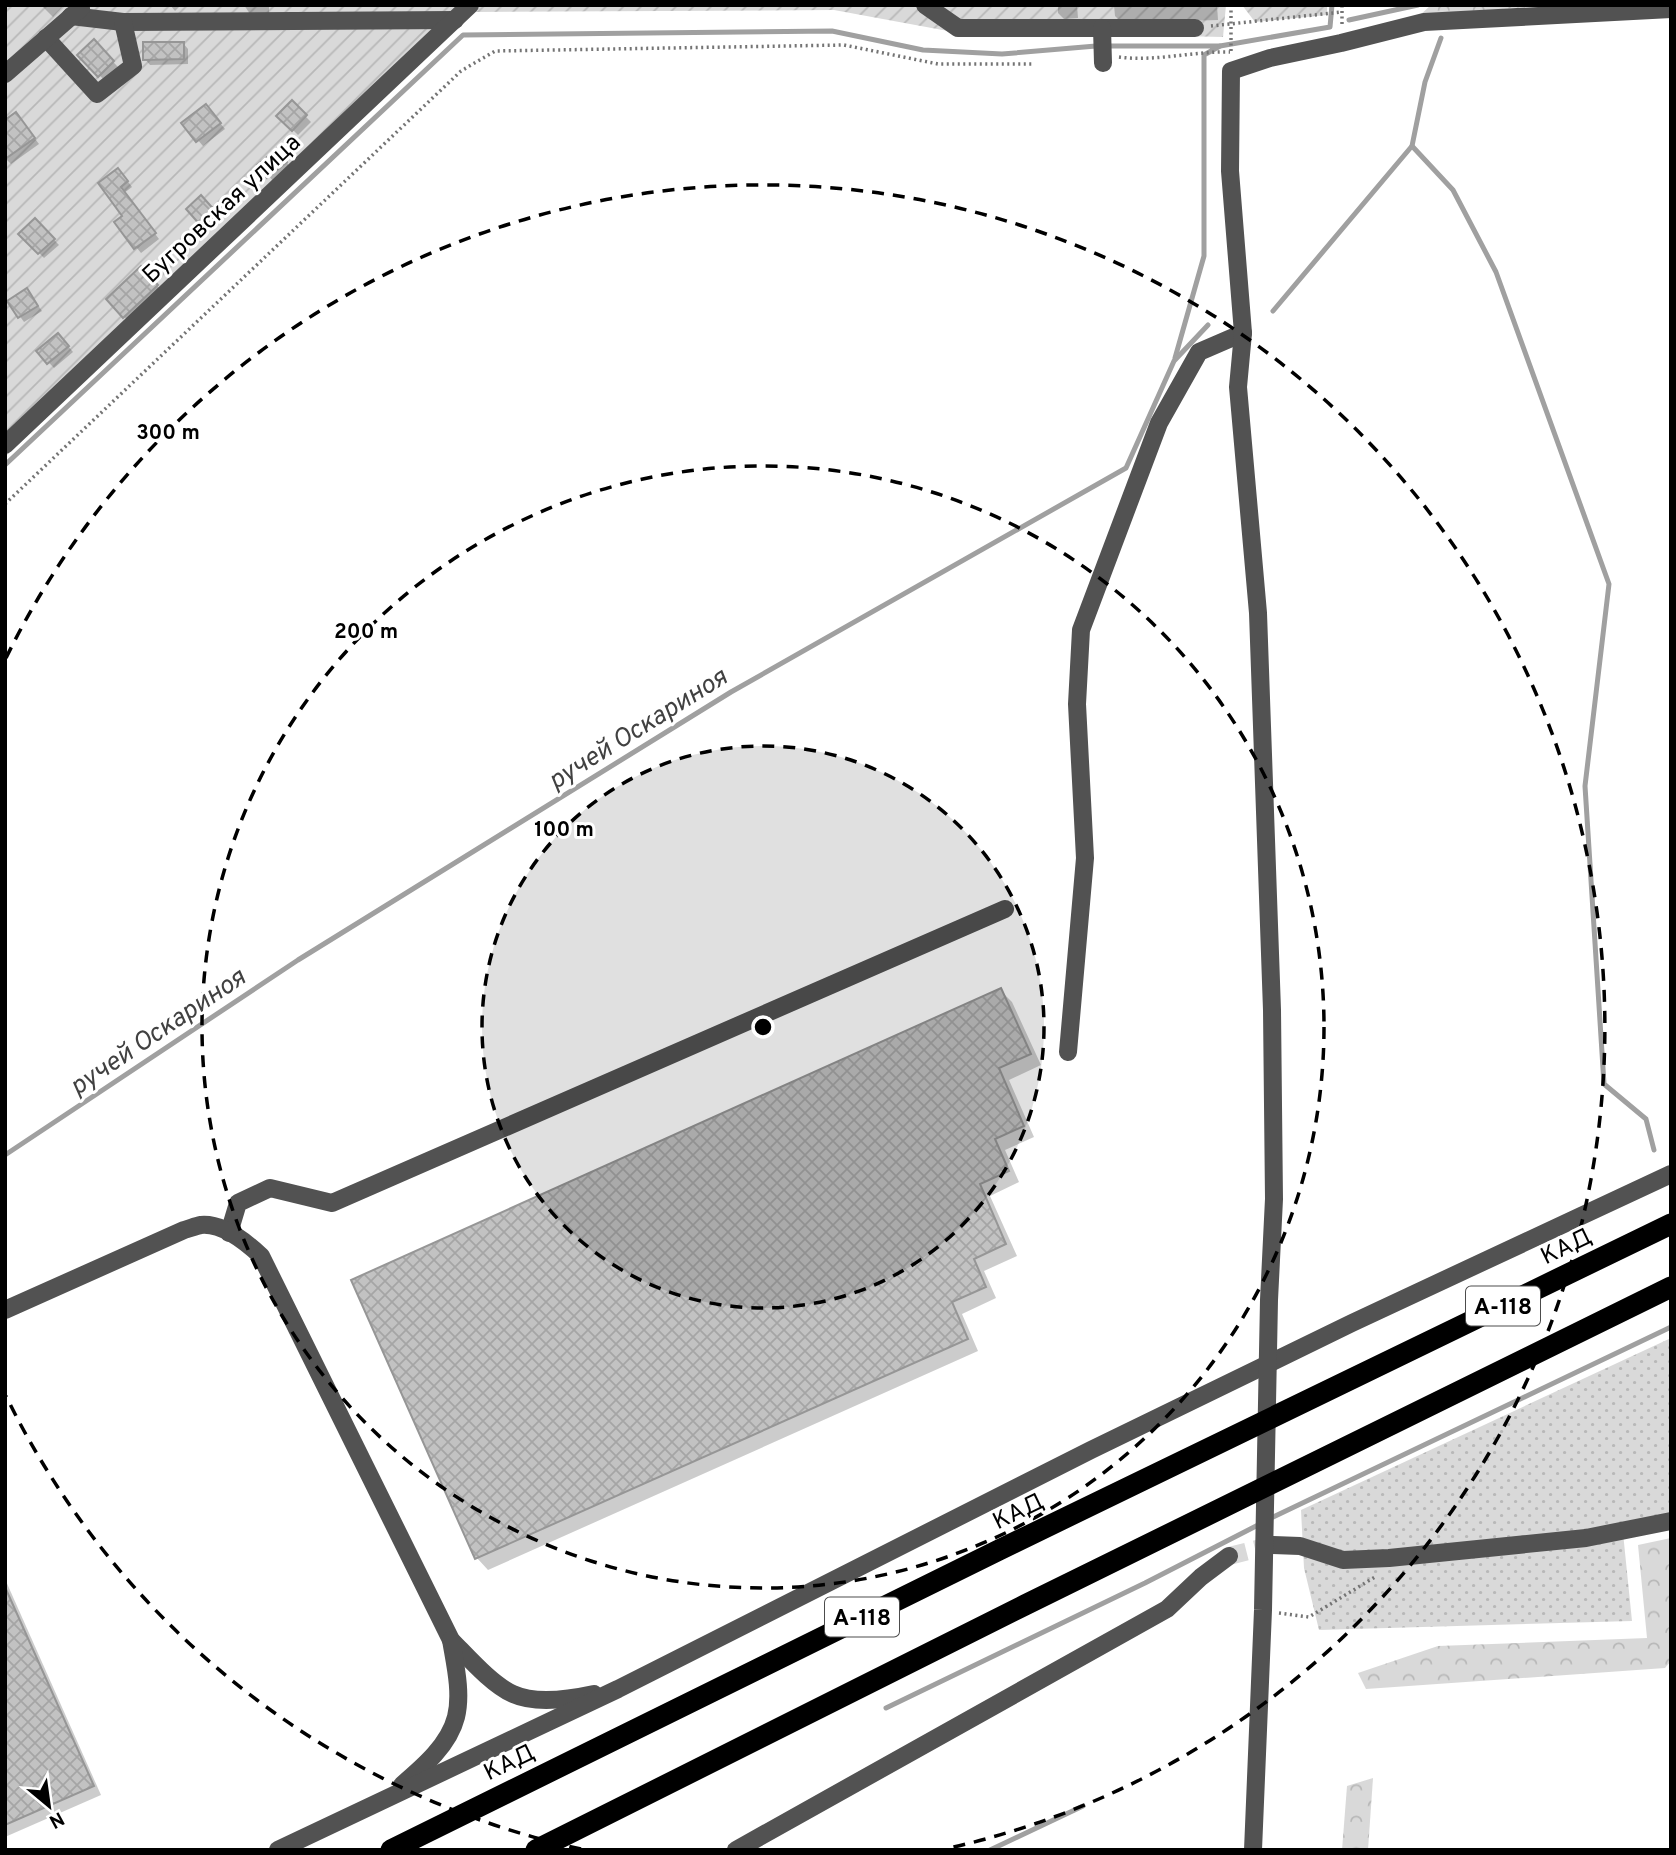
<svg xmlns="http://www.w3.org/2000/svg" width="1676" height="1855" font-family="Overpass,sans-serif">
  <defs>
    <pattern id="grass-dots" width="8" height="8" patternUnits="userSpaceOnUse" patternTransform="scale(1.75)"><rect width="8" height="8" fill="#d9d9d9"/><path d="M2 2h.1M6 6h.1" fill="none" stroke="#b8b8b8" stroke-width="1.8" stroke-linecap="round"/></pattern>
    <pattern id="forest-crowns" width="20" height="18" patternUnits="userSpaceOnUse" patternTransform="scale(1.75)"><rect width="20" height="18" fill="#d9d9d9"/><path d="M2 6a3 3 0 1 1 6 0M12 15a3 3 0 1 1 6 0" fill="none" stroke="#b8b8b8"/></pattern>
    <pattern id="garden-furrows" width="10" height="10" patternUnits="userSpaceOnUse" patternTransform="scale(1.75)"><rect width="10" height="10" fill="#d9d9d9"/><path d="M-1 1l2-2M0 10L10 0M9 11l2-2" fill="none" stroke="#b8b8b8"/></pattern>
    <pattern id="building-cross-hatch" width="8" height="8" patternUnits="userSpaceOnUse" patternTransform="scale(1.75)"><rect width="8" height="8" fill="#c2c2c2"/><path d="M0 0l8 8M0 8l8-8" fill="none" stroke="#a5a5a5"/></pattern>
  </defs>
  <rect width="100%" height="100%" fill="#fff"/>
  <polygon fill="url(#grass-dots)" points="1671,1338 1671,1513 1622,1523 1632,1621 1319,1630 1304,1568 1301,1510"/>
  <g fill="url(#forest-crowns)">
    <polygon points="1431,5 1551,5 1419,16"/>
    <polygon points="1671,1538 1671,1661 1665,1668 1366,1689 1358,1673 1438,1646 1647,1638 1638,1545"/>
    <polygon points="1373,1778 1368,1850 1342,1850 1347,1786"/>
  </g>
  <g fill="url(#garden-furrows)">
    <polygon points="5,5 1226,5 1223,37 948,31 834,10 472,12 5,457"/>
    <polygon points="1242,5 1327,5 1327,15 1255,22"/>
  </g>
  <g fill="#0003">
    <polygon points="41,5 64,5 53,17"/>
    <polygon points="170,5 181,5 175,11"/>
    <polygon points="244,5 269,5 269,13 250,14"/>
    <polygon points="1058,5 1077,5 1078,18 1064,19 1058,13"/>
    <polygon points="1114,5 1217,5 1218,20 1122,23 1115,16"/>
    <polygon points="94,42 118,67 104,80 80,55"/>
    <polygon points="183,43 188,49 188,64 150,65 145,59"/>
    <polygon points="292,103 311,122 298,135 279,116"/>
    <polygon points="211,112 225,129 203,146 184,124"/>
    <polygon points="21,120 39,144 11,164 5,158"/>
    <polygon points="282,156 291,168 274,182 259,165"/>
    <polygon points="123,175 132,187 124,193 159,239 141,253 116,222 125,216 100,183"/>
    <polygon points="201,198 221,219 208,231 188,209"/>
    <polygon points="35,220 59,245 44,258 21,234"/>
    <polygon points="141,269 162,291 129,322 108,299"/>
    <polygon points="27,290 42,311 24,322 9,301"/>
    <polygon points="63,340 73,352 54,368 38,351"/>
    <polygon points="1001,991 1012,1002 1041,1065 1009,1080 1034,1137 1005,1150 1019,1182 990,1196 1017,1256 984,1271 996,1298 962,1314 978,1351 488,1570 477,1558 353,1281"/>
    <polygon points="5,1579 101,1795 5,1837"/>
  </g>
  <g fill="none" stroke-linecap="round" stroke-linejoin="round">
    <g stroke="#a0a0a0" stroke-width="5">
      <polyline points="1349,20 1418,5"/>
      <polyline points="1110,46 1220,46 1204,55 1204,256 1175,358"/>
      <polyline points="1220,46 1330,27 1332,5"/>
      <polyline points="1412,146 1453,190 1496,272 1609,584 1585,786 1604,1084 1646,1119 1654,1150"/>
      <polyline points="1273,311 1412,146 1425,82 1441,38"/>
      <polyline points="5,465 463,35 832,31 923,50 1002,54 1096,46"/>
      <polyline points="5,1155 298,960 731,692 1126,468 1174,361 1208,325"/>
      <polyline points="1269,1519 1671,1327"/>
      <polyline points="886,1708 1145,1583 1260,1524"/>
      <polyline points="990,1850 1083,1806"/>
    </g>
  </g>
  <g fill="url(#building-cross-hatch)" stroke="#969696" stroke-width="2">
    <polygon points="94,39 114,61 98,77 77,55"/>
    <polygon points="143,42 184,42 184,59 143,60"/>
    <polygon points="292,100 307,115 292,131 276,116"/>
    <polygon points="206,104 221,123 196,142 181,123"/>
    <polygon points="16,112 35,138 5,159 5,120"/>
    <polygon points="277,149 287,162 267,178 257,165"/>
    <polygon points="118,168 128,181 121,187 156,233 134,249 114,222 122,216 98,183"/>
    <polygon points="201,195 217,213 202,227 186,209"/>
    <polygon points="35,218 55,239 38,254 18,234"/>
    <polygon points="141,266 158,285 123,318 106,299"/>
    <polygon points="27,288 38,306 18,318 7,301"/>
    <polygon points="58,333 69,346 47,364 36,351"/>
    <polygon points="1001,988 1031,1054 999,1068 1024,1126 995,1139 1009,1171 980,1184 1006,1244 974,1259 986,1287 952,1302 968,1339 475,1559 351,1280"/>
    <polygon points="5,1587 94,1786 5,1825"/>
  </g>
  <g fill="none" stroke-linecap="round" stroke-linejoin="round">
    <polyline stroke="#d9d9d9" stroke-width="18" stroke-dasharray="18 9" stroke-linecap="butt" points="1229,1556 1273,1545"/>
    <g stroke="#747474" stroke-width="3.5" stroke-dasharray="2 3.5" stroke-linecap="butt">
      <polyline points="1231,5 1231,52"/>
      <polyline points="1342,24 1342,5"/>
      <polyline points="1211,26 1342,12"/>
      <path d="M 1119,57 C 1155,62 1193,51 1230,52"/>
      <polyline points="5,504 461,71 495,51 844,45 938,64 1034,64"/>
      <polyline points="1279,1613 1309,1617 1375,1577"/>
    </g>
    <g stroke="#525252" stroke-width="18">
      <polyline points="925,5 958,28 1195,28"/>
      <polyline points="71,16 123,22 455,20"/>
      <polyline points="1102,28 1103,63"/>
      <polyline points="46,38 97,94 133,66 123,22"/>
      <polyline points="5,74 81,8"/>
      <polyline points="5,445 470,5"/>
      <polyline points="1068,1052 1085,858 1077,704 1081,630 1159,423 1199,352 1243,333"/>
      <polyline points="229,1233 238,1203 270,1188 332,1203 1005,909"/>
      <path d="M 5,1310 L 184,1230 C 189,1229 195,1226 201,1225 C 223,1223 246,1242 261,1256 L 451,1640 C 467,1656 492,1685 513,1694 C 535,1704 571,1699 594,1694"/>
      <polyline points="1273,1545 1300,1546 1343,1560 1389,1558 1586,1538 1671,1521"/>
      <path d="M 402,1785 C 423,1767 449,1745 456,1717 C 462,1693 455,1664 451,1640"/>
      <polyline points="278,1850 618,1689 1091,1450 1352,1323 1671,1174"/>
      <polyline points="736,1850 1167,1609 1201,1577 1229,1556"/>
      <polyline points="1253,1850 1263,1610 1269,1300 1274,1199 1272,1010 1258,613 1238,387 1243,333 1230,171 1231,71 1270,58 1341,43 1424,22 1671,9"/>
    </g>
    <g stroke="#000" stroke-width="21">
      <polyline points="391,1850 999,1550 1671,1224"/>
      <polyline points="536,1850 1025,1605 1671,1287"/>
    </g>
  </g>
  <circle cx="763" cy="1027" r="281" fill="#000" fill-opacity=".12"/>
  <g fill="none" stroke="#000" stroke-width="3.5" stroke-dasharray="12 9">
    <circle cx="763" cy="1027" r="281"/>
    <circle cx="763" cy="1027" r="561"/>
    <path d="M581 1849A842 842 0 0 1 6 1396M6 658A842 842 0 1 1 945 1849"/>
  </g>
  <g text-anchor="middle" stroke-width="6" stroke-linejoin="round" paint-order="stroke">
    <g fill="#fff" stroke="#4c4c4c" stroke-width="2">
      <rect x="1466" y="1286.5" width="74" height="39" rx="5"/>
      <rect x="825" y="1597.5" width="74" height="39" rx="5"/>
    </g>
    <g font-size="23" font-weight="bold" fill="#000">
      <text x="1503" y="1314">А-118</text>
      <text x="862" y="1625">А-118</text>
    </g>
    <g font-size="24" fill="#000" stroke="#fff">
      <text transform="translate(221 208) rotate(-43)" y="8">Бугровская улица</text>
      <text transform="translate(1566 1246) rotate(-26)" y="8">КАД</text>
      <text transform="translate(1018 1511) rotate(-26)" y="8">КАД</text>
      <text transform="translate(509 1762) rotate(-26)" y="8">КАД</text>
    </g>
    <g font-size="26" font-style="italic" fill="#414141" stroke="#fff">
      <text transform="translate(637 728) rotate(-32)" y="9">ручей Оскариноя</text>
      <text transform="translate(157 1031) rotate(-34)" y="9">ручей Оскариноя</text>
    </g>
  </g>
  <circle cx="763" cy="1027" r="10" fill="#000" stroke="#fff" stroke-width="3.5"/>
  <g font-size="21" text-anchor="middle" font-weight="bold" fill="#000" stroke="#fff" stroke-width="6" stroke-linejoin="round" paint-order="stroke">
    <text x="168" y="439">300 m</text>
    <text x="366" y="638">200 m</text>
    <text x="564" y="836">100 m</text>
  </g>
  <rect width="1676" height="1855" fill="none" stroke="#000000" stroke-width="14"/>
  <g transform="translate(49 1806) rotate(151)" stroke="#ffffff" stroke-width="5" paint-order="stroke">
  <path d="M0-5L12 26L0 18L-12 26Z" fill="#000000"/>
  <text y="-10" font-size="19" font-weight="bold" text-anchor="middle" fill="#000000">N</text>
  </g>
</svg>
